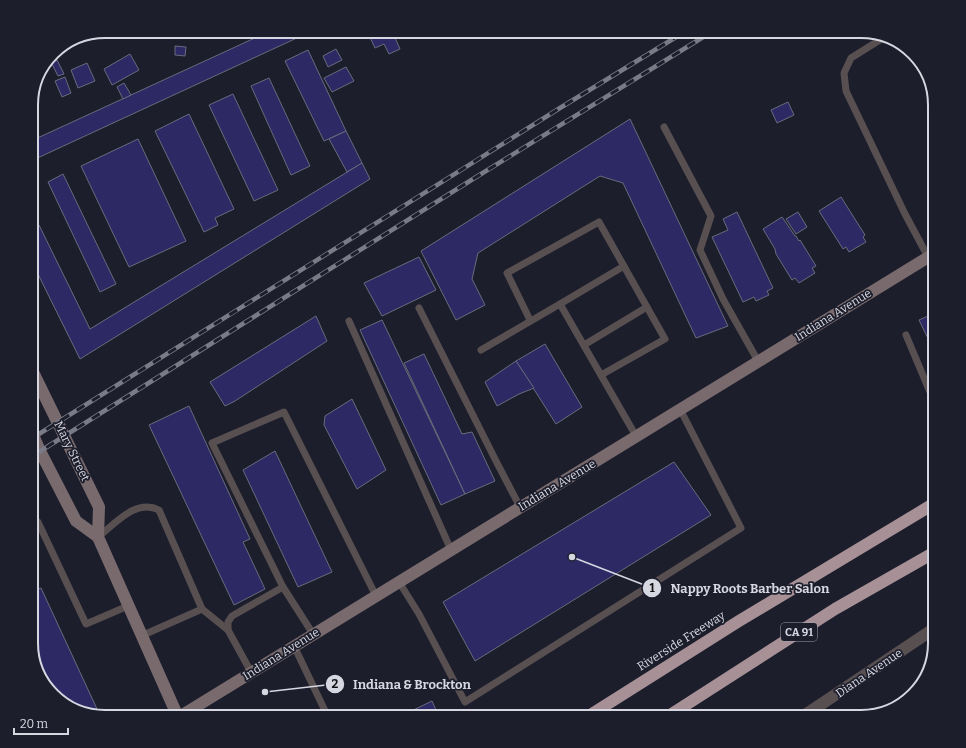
<svg xmlns="http://www.w3.org/2000/svg" width="966" height="748" font-family="Bitter,serif">
  <rect width="100%" height="100%" fill="#1d1e2c"/>
  <g fill="#2c2964" stroke="#696b7c">
    <polygon points="270,31 297,31 299,37 31,161 31,141"/>
    <polygon points="367,31 392,31 400,49 389,54 384,44 375,48"/>
    <polygon points="175,46 186,47 185,56 175,55"/>
    <polygon points="336,49 342,60 328,67 323,56"/>
    <polygon points="308,50 346,131 324,141 285,61"/>
    <polygon points="130,54 139,70 112,85 104,69"/>
    <polygon points="57,60 64,74 58,76 51,62"/>
    <polygon points="87,63 95,81 78,88 71,70"/>
    <polygon points="346,67 354,81 332,92 324,78"/>
    <polygon points="65,77 71,93 62,97 55,81"/>
    <polygon points="269,78 310,166 291,175 251,86"/>
    <polygon points="124,83 131,95 123,99 117,87"/>
    <polygon points="233,94 278,190 254,201 209,105"/>
    <polygon points="788,102 794,115 777,123 771,110"/>
    <polygon points="189,114 234,209 215,218 218,225 204,232 155,131"/>
    <polygon points="630,119 728,326 696,338 623,183 600,176 478,253 472,279 485,305 456,320 421,251"/>
    <polygon points="346,131 362,163 347,172 329,139"/>
    <polygon points="138,139 186,241 129,267 81,166"/>
    <polygon points="362,163 370,179 80,359 31,260 31,228 39,225 90,329"/>
    <polygon points="63,174 116,284 100,292 48,182"/>
    <polygon points="841,197 865,235 863,237 866,242 849,252 846,247 843,249 819,211"/>
    <polygon points="737,212 773,288 767,291 769,295 756,301 754,297 743,302 712,237 728,230 723,219"/>
    <polygon points="798,212 807,227 796,234 786,219"/>
    <polygon points="782,217 795,236 796,236 799,241 800,240 816,266 812,268 815,273 799,283 795,278 792,280 776,254 775,249 763,229"/>
    <polygon points="419,257 436,290 382,316 364,283"/>
    <polygon points="935,313 935,353 919,320"/>
    <polygon points="316,316 327,341 235,401 225,406 210,382"/>
    <polygon points="382,320 465,494 441,505 360,330"/>
    <polygon points="545,344 582,407 556,424 516,361"/>
    <polygon points="424,354 462,434 472,432 495,481 465,494 404,363"/>
    <polygon points="516,361 534,388 519,394 497,406 485,382"/>
    <polygon points="352,399 386,470 357,489 324,425 325,416"/>
    <polygon points="189,406 250,539 243,542 265,589 234,605 149,425"/>
    <polygon points="275,451 332,572 298,587 243,470"/>
    <polygon points="674,462 711,515 475,661 443,602"/>
    <polygon points="41,588 97,709 90,712 60,702 39,676 31,647 31,592"/>
    <polygon points="432,701 439,717 399,717"/>
    <polygon points="296,711 299,717 283,717"/>
  </g>
  <g fill="none" stroke-linecap="round" stroke-linejoin="round">
    <g stroke="#584f51" stroke-width="7">
      <polyline points="883,38 851,58 844,73 846,91 905,214 928,257"/>
      <polyline points="664,127 711,216 700,250 723,299 758,361"/>
      <polyline points="560,304 624,266"/>
      <polyline points="419,308 496,461 520,507"/>
      <polyline points="530,320 507,273 599,222 665,339 601,375"/>
      <polyline points="349,321 451,550"/>
      <polyline points="906,335 935,404"/>
      <polyline points="584,345 647,307"/>
      <polyline points="481,350 560,304 636,436"/>
      <polyline points="31,525 38,522 86,624 128,606"/>
      <path d="M 98,537 C 115,524 136,498 159,510 L 202,609 L 228,630"/>
      <polyline points="399,582 419,614 465,702 741,528 680,409"/>
      <polyline points="313,634 283,587 212,443 284,412 376,596"/>
      <polyline points="141,636 202,609"/>
      <polyline points="294,646 328,717"/>
      <polyline points="251,672 228,630 228,622 232,616 283,587"/>
    </g>
    <polyline stroke="#584f51" stroke-width="12" points="802,717 935,628"/>
    <g stroke="#786a6d" stroke-width="12">
      <polyline points="31,368 99,507 98,537 178,717"/>
      <polyline points="31,430 40,451 76,521 98,537"/>
      <polyline points="179,717 935,253"/>
    </g>
    <g stroke="#a79197" stroke-width="12">
      <polyline points="587,717 739,621 935,503"/>
      <polyline points="667,717 835,609 935,552"/>
    </g>
    <defs>
      <g id="rail">
        <polyline points="31,439 560,108 686,31"/>
        <polyline points="31,457 473,179 713,31"/>
      </g>
    </defs>
    <use href="#rail" stroke="#7a7b87" stroke-width="4.5"/>
    <use href="#rail" stroke="#1d1e2c" stroke-width="3" stroke-dasharray="9" stroke-linecap="butt"/>
  </g>
  <g text-anchor="middle" stroke-width="3.5" stroke-linejoin="round" paint-order="stroke">
    <rect fill="#1d1e2c" stroke="#9ea0ab" stroke-width="1" x="781" y="623" width="36" height="18" rx="3"/>
    <g font-size="11" font-weight="bold" fill="#d6d7e1">
      <text x="799" y="636">CA 91</text>
    </g>
    <g font-size="12" fill="#d6d7e1" stroke="#1d1e2c">
      <text transform="translate(833 315) rotate(-32)" y="4">Indiana Avenue</text>
      <text transform="translate(72 451) rotate(64)" y="4">Mary Street</text>
      <text transform="translate(557 485) rotate(-31)" y="4">Indiana Avenue</text>
      <text transform="translate(681 641) rotate(-32)" y="4">Riverside Freeway</text>
      <text transform="translate(281 654) rotate(-32)" y="4">Indiana Avenue</text>
      <text transform="translate(869 673) rotate(-34)" y="4">Diana Avenue</text>
    </g>
  </g>
  <path d="M0 0H966V748H0ZM105 38H861A67 67 0 0 1 928 105V643A67 67 0 0 1 861 710H105A67 67 0 0 1 38 643V105A67 67 0 0 1 105 38Z" fill="#1d1e2c" fill-rule="evenodd"/>
  <path fill="none" stroke="#d6d7e1" stroke-width="2" d="M105 38H861A67 67 0 0 1 928 105V643A67 67 0 0 1 861 710H105A67 67 0 0 1 38 643V105A67 67 0 0 1 105 38Z"/>
  <path fill="none" stroke="#d6d7e1" stroke-width="1.5" d="M572 557L652 588M265 692L335 684"/>
  <g fill="#d6d7e1" stroke="#1d1e2c" stroke-width="1.5">
    <circle cx="572" cy="557" r="4"/>
    <circle cx="265" cy="692" r="4"/>
    <circle cx="652" cy="588" r="10"/>
    <circle cx="335" cy="684" r="10"/>
  </g>
  <g font-size="12" text-anchor="middle" font-weight="bold" fill="#111">
    <text x="652" y="592">1</text>
    <text x="335" y="688">2</text>
  </g>
  <g font-size="13" text-anchor="middle" font-weight="bold" fill="#d6d7e1" stroke="#1d1e2c" stroke-width="3.5" stroke-linejoin="round" paint-order="stroke">
    <text x="750" y="593">Nappy Roots Barber Salon</text>
    <text x="412" y="689">Indiana &amp; Brockton</text>
  </g>
  <path d="M14 728v6h54v-6" fill="none" stroke="#d6d7e1" stroke-width="2"/>
  <text x="20" y="728" font-size="12" fill="#d6d7e1" stroke="#1d1e2c" stroke-width="3" paint-order="stroke">20 m</text>
</svg>
